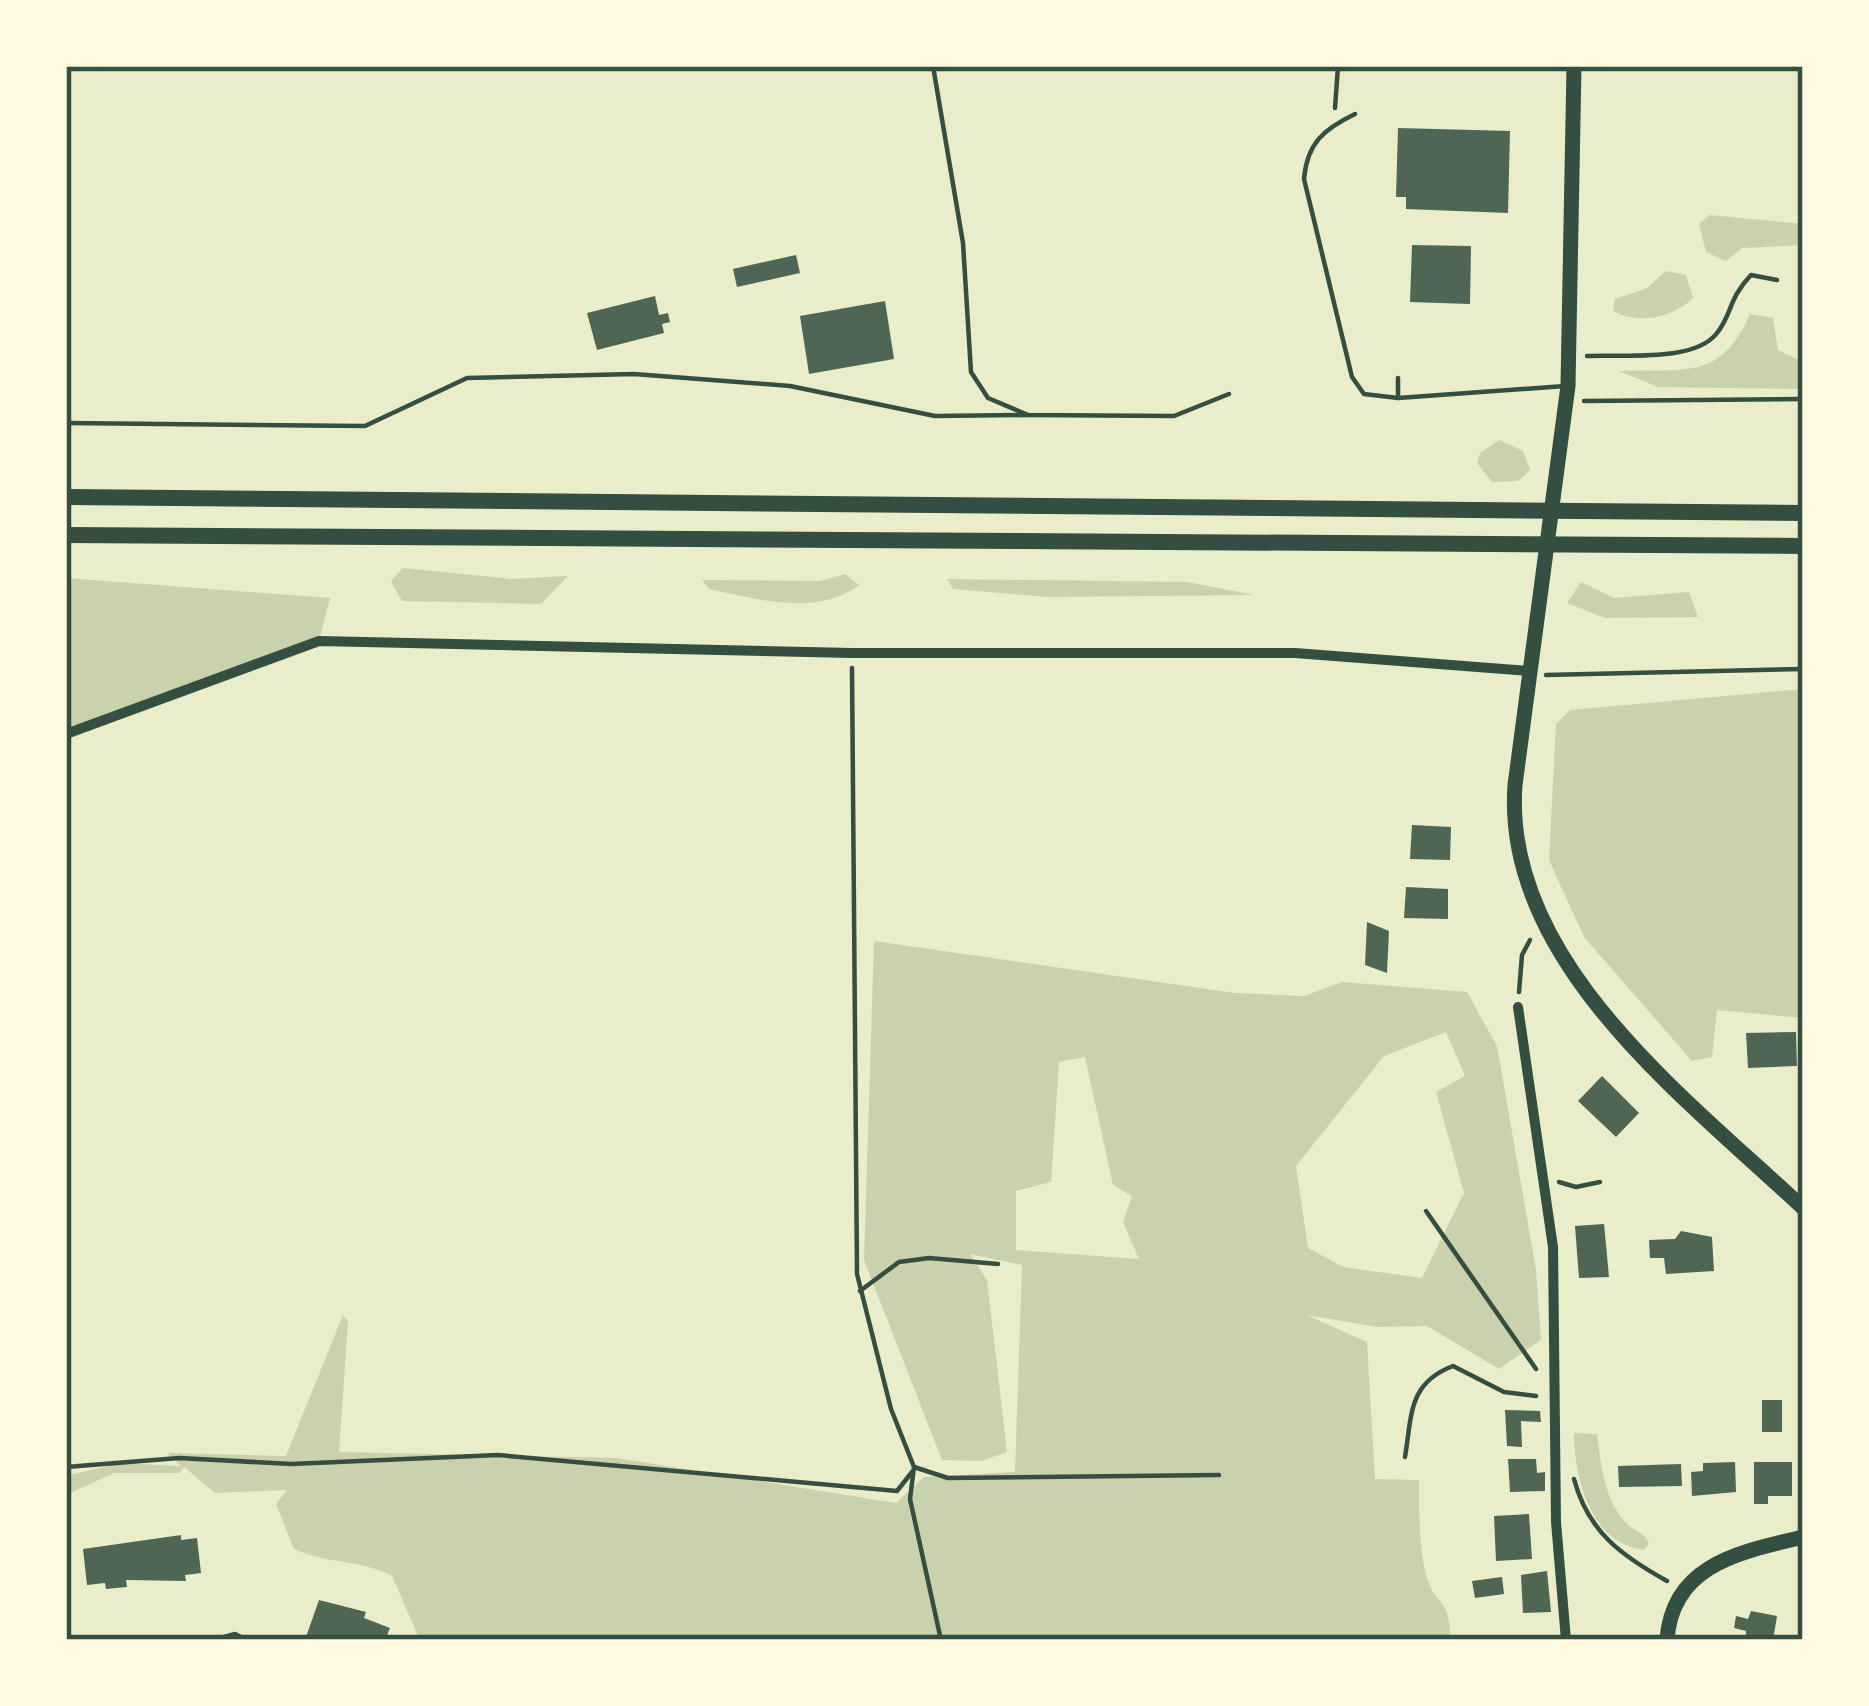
<svg xmlns="http://www.w3.org/2000/svg" width="1869" height="1706" font-family="Barlow,sans-serif">
  <rect width="100%" height="100%" fill="#e9edc9"/>
  <g fill="#cad2ad" fill-rule="evenodd">
    <polygon points="1710,215 1803,224 1803,245 1742,248 1726,261 1706,252 1699,224"/>
    <path d="M 1666,271 L 1686,275 L 1693,298 C 1673,318 1638,325 1613,311 L 1615,299 L 1647,288 Z"/>
    <path d="M 1750,314 L 1773,318 L 1778,350 L 1803,362 L 1803,389 L 1658,387 L 1619,371 C 1685,368 1720,382 1750,314 Z"/>
    <polygon points="1499,440 1523,451 1530,470 1518,481 1492,482 1477,463 1480,453"/>
    <polygon points="403,568 512,579 568,576 541,604 402,601 391,581"/>
    <path d="M 845,574 L 859,585 C 818,617 756,599 709,589 L 702,580 L 820,581 Z"/>
    <polygon points="66,578 330,598 319,641 66,734"/>
    <polygon points="947,579 1187,582 1254,595 1048,597 953,589"/>
    <polygon points="1581,582 1614,598 1689,592 1698,617 1605,618 1567,603"/>
    <polygon points="1803,689 1803,1018 1717,1010 1712,1057 1692,1061 1584,937 1549,860 1556,724 1570,710"/>
    <path d="M 874,941 L 1235,993 L 1304,996 L 1342,982 L 1467,992 L 1497,1046 L 1536,1270 L 1541,1340 L 1499,1369 L 1427,1326 L 1377,1327 L 1307,1315 L 1367,1342 L 1375,1479 L 1419,1480 C 1419,1507 1419,1553 1427,1578 C 1436,1608 1451,1597 1450,1640 L 420,1640 L 392,1576 C 360,1559 326,1564 294,1549 L 276,1504 L 287,1490 L 215,1493 L 184,1467 L 179,1473 L 114,1473 L 66,1495 L 66,1476 L 121,1463 L 181,1466 L 167,1453 L 286,1456 L 343,1315 L 348,1322 L 339,1452 L 617,1458 L 896,1503 L 924,1477 L 1015,1472 L 1022,1265 L 970,1254 L 987,1280 L 1007,1452 L 981,1461 L 942,1460 L 864,1260 ZM 1446,1032 L 1465,1076 L 1436,1092 L 1464,1193 L 1422,1278 L 1343,1267 L 1308,1248 L 1296,1166 L 1384,1056 ZM 1085,1057 L 1113,1185 L 1132,1196 L 1123,1222 L 1139,1259 L 1016,1250 L 1016,1191 L 1051,1182 L 1059,1062 Z"/>
    <path d="M 1574,1433 L 1597,1434 C 1601,1465 1604,1501 1628,1525 C 1637,1533 1643,1531 1649,1543 L 1644,1550 C 1591,1544 1574,1478 1574,1433 Z"/>
  </g>
  <g fill="#4f6655">
    <polygon points="1398,128 1510,131 1508,213 1406,209 1406,197 1396,197"/>
    <polygon points="1412,245 1471,246 1470,304 1410,302"/>
    <polygon points="796,255 800,273 737,287 733,269"/>
    <polygon points="655,296 659,315 668,313 670,322 662,324 664,333 597,350 587,313"/>
    <polygon points="885,301 894,359 809,374 800,316"/>
    <polygon points="1412,825 1451,827 1450,860 1410,859"/>
    <polygon points="1406,887 1448,889 1448,919 1404,918"/>
    <polygon points="1367,922 1389,931 1387,973 1365,965"/>
    <polygon points="1796,1032 1797,1066 1748,1068 1746,1033"/>
    <polygon points="1602,1076 1639,1113 1616,1137 1578,1101"/>
    <polygon points="1604,1224 1609,1277 1579,1278 1575,1226"/>
    <polygon points="1681,1231 1712,1237 1714,1271 1666,1274 1664,1258 1650,1258 1649,1240 1675,1239"/>
    <rect x="1762" y="1400" width="20" height="32"/>
    <polygon points="1505,1410 1540,1411 1541,1422 1521,1421 1522,1447 1507,1446"/>
    <polygon points="1508,1459 1536,1459 1537,1473 1545,1472 1545,1491 1510,1492"/>
    <polygon points="1735,1462 1736,1492 1692,1496 1691,1472 1703,1471 1703,1463"/>
    <polygon points="1754,1462 1792,1462 1792,1496 1768,1496 1768,1504 1754,1504"/>
    <polygon points="1681,1464 1682,1486 1619,1487 1618,1466"/>
    <polygon points="1529,1514 1532,1559 1496,1561 1494,1516"/>
    <polygon points="181,1535 181,1540 197,1538 201,1573 185,1575 186,1581 126,1580 127,1587 106,1589 105,1583 87,1585 83,1549"/>
    <polygon points="1547,1571 1551,1612 1523,1613 1521,1575"/>
    <polygon points="1502,1577 1504,1594 1475,1598 1472,1581"/>
    <polygon points="319,1600 366,1612 364,1618 390,1628 385,1640 306,1637"/>
    <polygon points="1751,1611 1777,1616 1773,1640 1746,1638 1746,1631 1734,1628 1736,1616 1748,1619"/>
  </g>
  <g fill="none" stroke-linecap="round" stroke-linejoin="round">
    <g stroke="#344e41" stroke-width="4.5">
      <polyline points="933,66 963,243 971,372 988,398 1028,415 1174,416 1229,394"/>
      <polyline points="1335,108 1338,66"/>
      <path d="M 1587,356 C 1622,354 1694,363 1717,333 C 1732,315 1728,299 1751,275 L 1777,280"/>
      <polyline points="1584,401 1803,399"/>
      <polyline points="66,423 365,426 467,378 634,374 790,386 935,416 1028,415"/>
      <polyline points="852,668 857,1274 891,1409 914,1467 910,1499 941,1640"/>
      <polyline points="1546,675 1803,669"/>
      <polyline points="1519,992 1522,955 1530,940"/>
      <polyline points="1559,1182 1576,1187 1600,1182"/>
      <polyline points="1426,1211 1536,1369"/>
      <polyline points="860,1291 899,1262 929,1258 998,1264"/>
      <path d="M 1405,1457 C 1412,1415 1408,1383 1453,1366 L 1504,1392 L 1536,1396"/>
      <polyline points="66,1467 179,1458 291,1464 498,1455 897,1491 912,1472"/>
      <polyline points="914,1467 948,1478 1219,1475"/>
      <path d="M 1574,1479 C 1588,1532 1622,1556 1667,1581"/>
      <polyline points="214,1640 235,1634 247,1640"/>
    </g>
    <g stroke="#344e41" stroke-width="4.5">
      <path d="M 1355,114 C 1324,129 1307,143 1304,179 L 1352,377 L 1364,394 L 1398,398 L 1565,386"/>
      <polyline points="1398,398 1398,378"/>
    </g>
    <g stroke="#344e41" stroke-width="10">
      <polyline points="66,734 319,641 852,653 1295,653 1529,671"/>
      <polyline points="1518,1007 1553,1247 1556,1522 1566,1640"/>
    </g>
    <g stroke="#344e41" stroke-width="15">
      <path d="M 1574,66 L 1568,386 L 1515,785 C 1502,961 1686,1098 1803,1208"/>
      <path d="M 1667,1640 C 1672,1564 1741,1552 1803,1537"/>
    </g>
    <g stroke="#344e41" stroke-width="16">
      <polyline points="66,497 1803,513"/>
      <polyline points="66,535 1803,546"/>
    </g>
  </g>
  <rect width="1869" height="1706" fill="none" stroke="#fefae0" stroke-width="138"/>
  <rect x="69" y="69" width="1731" height="1568" fill="none" stroke="#344e41" stroke-width="4.5"/>
</svg>
